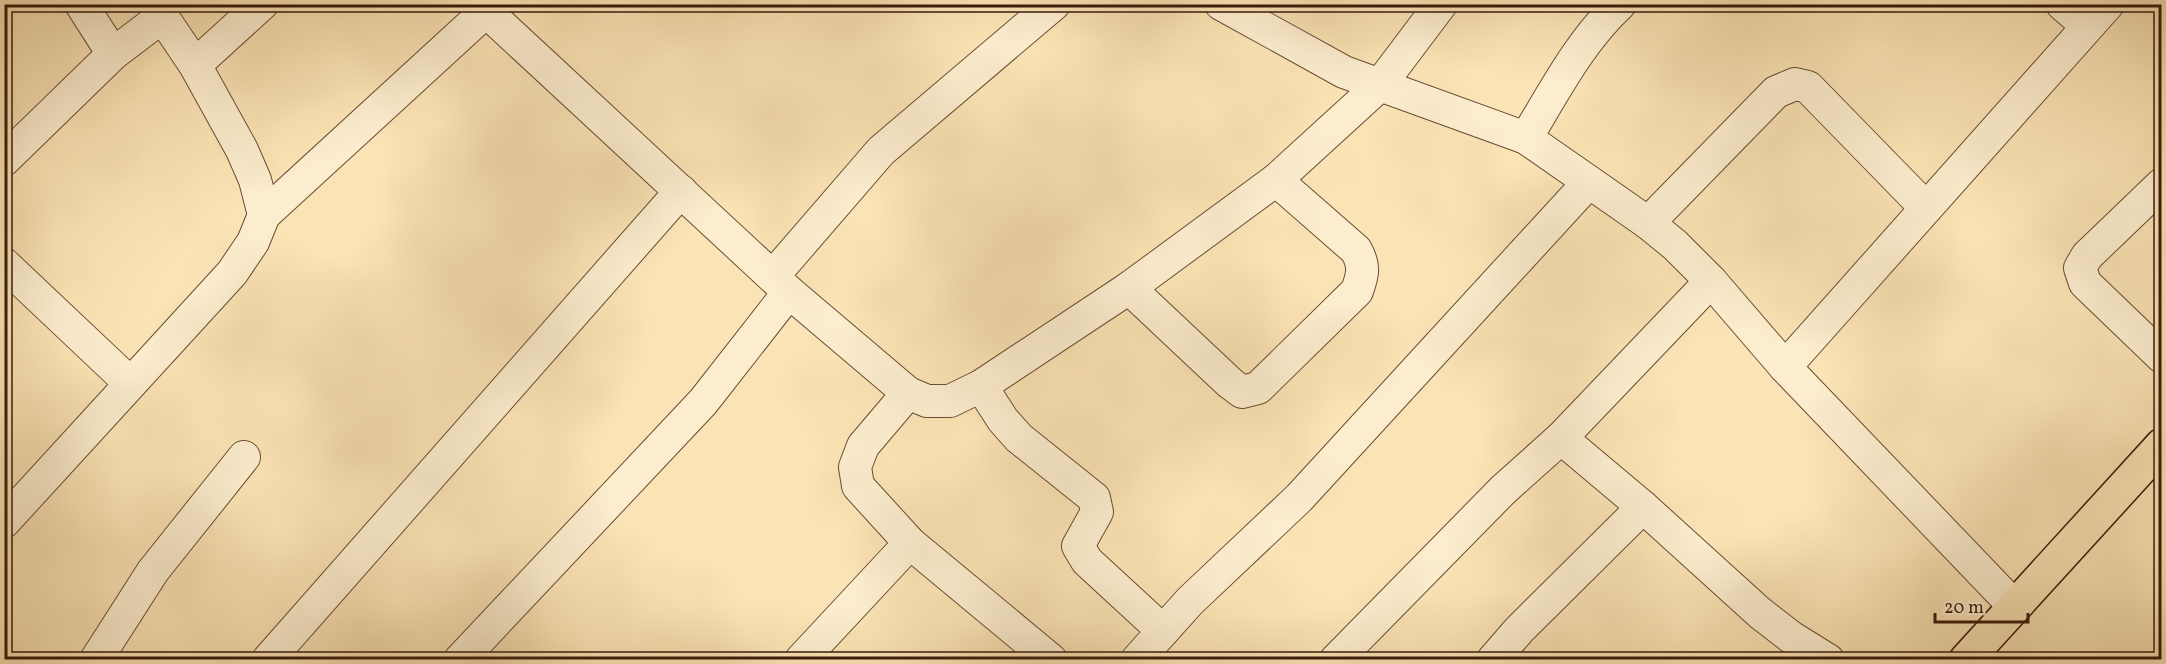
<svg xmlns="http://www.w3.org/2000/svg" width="2166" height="664" font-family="Vollkorn,serif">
  <rect width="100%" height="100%" fill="#fae3b4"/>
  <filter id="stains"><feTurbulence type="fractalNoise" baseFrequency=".00333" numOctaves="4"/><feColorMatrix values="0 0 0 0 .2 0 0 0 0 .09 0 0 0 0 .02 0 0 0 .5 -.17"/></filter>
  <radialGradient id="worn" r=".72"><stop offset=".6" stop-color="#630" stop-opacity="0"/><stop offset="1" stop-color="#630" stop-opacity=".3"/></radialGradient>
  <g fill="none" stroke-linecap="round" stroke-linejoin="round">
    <defs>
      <g id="minor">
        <polyline points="81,4 113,54"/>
        <polyline points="1221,4 1344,72 1526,138 1648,223 1675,245 1711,281 1785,367 2015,607"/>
        <polyline points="2062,4 2087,26"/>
        <polyline points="487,12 789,292"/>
        <polyline points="195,65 262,4"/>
        <path d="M 1526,138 C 1554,92 1580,41 1620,4"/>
        <polyline points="4,160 113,54 163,16"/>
        <polyline points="2162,184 2087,256 2080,268 2085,283 2162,357"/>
        <polyline points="264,215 494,4"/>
        <polyline points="1648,223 1776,92 1795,84 1808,87 1926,208"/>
        <polyline points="4,264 130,383"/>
        <polyline points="773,276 881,151 1054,4"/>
        <path d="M 1129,288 L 1230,383 L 1242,392 L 1258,388 L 1357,291 C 1363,274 1365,266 1356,250 L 1276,180"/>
        <polyline points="1785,367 2108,4"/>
        <polyline points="981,386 1003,420 1019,438 1094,498 1097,512 1078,546 1087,561 1163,631"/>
        <polyline points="908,393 863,446 855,467 858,486 910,543 1051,660"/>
        <polyline points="1561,438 1643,507 1760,613 1791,637 1828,660"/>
        <polyline points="4,522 232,273 253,242 264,215 255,180 242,150 195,65 154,4"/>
        <polyline points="96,660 153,571 244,457"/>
        <polyline points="268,660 681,191"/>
        <polyline points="460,660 703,402 789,292 908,393 927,401 950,401 981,386 1129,288 1276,180 1380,85 1441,4"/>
        <polyline points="801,660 910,543"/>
        <polyline points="1137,660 1190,601 1299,498 1589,182"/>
        <polyline points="1336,660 1503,490 1561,438 1711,281"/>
        <polyline points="1493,660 1519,630 1643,507"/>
      </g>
      <polyline id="major" points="1966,660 2162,445"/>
    </defs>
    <use href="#minor" stroke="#6a4c35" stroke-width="34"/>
    <use href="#major" stroke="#3a1a0b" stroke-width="36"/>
    <use href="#minor" stroke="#fcedce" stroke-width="32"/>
    <use href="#major" stroke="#fae3b4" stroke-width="33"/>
  </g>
  <rect width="2166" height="664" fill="none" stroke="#fae3b4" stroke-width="24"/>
  <rect x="6" y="6" width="2154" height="652" fill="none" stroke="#3a1a0b" stroke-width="3"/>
  <rect x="12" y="12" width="2142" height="640" fill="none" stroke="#3a1a0b" stroke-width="1.5"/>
  <path d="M1935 613v9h93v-9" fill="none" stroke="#3a1a0b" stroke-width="3"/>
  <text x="1944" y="613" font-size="18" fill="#3a1a0b" stroke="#fcedce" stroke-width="4.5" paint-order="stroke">20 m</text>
  <rect width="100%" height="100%" filter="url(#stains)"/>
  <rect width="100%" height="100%" fill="url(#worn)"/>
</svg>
